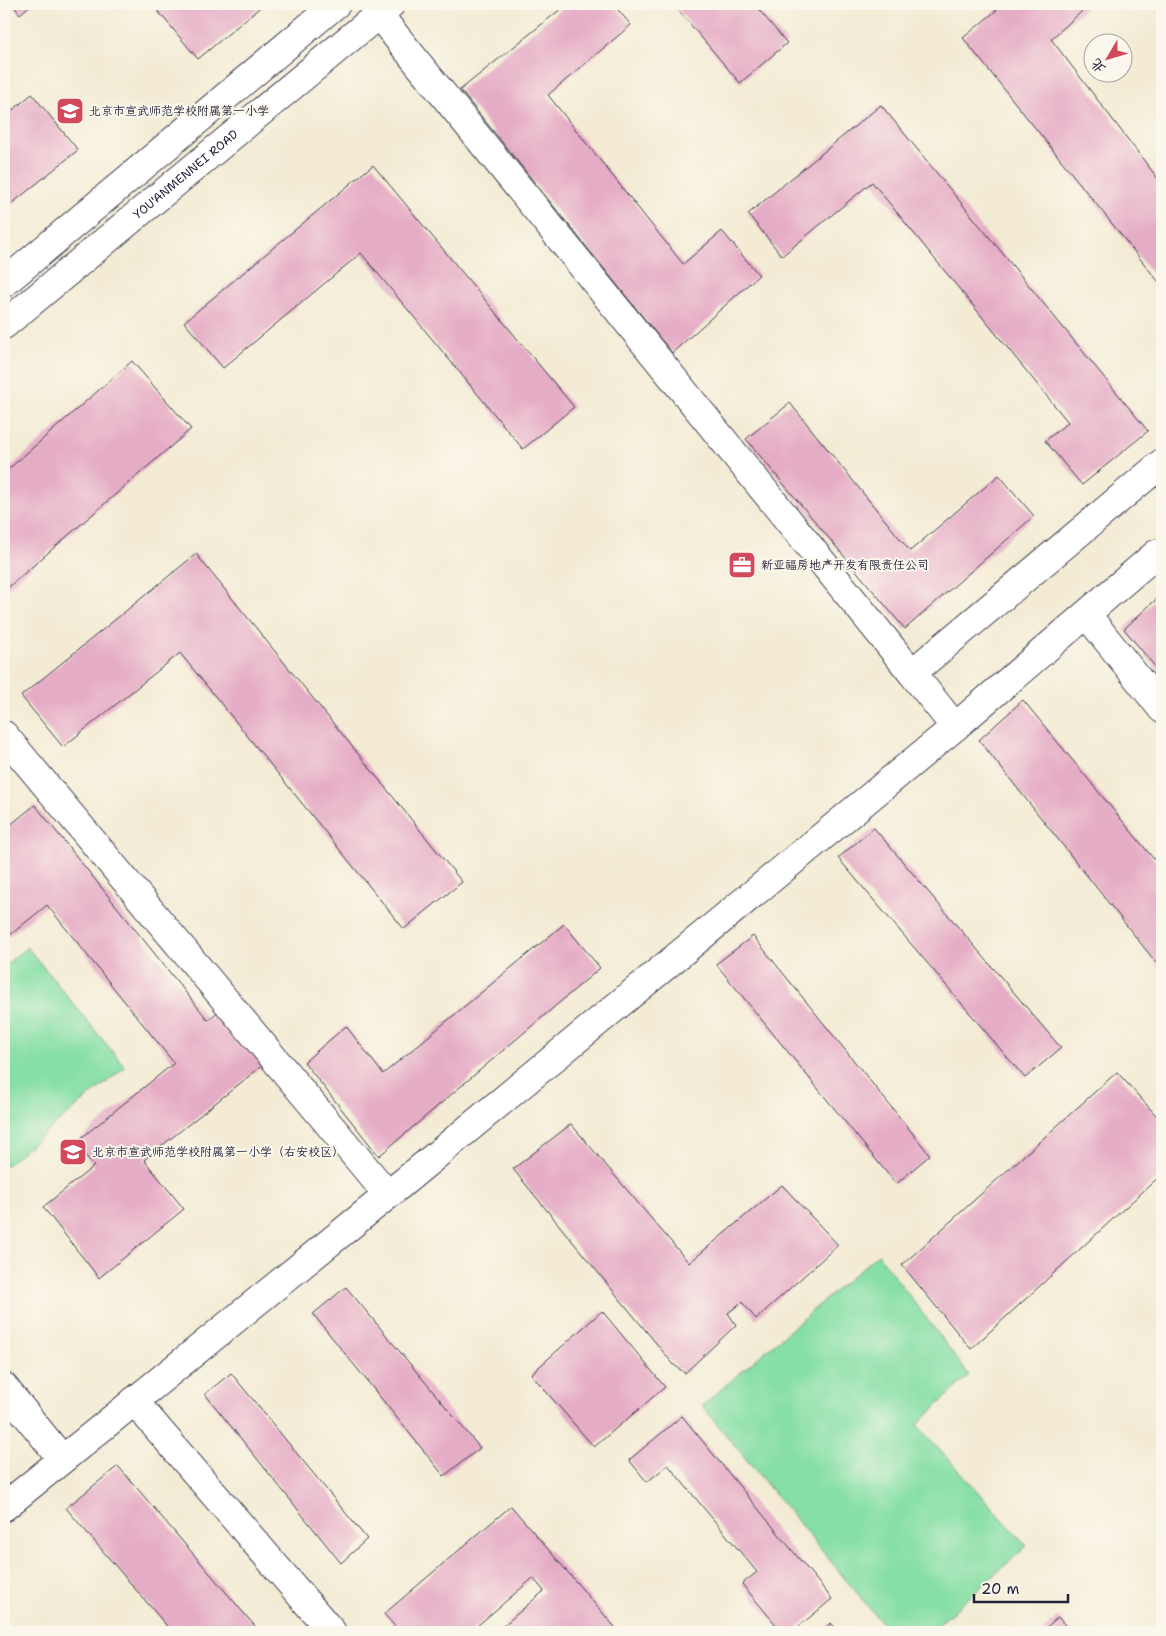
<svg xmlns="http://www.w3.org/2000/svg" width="1166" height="1636" font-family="'Shantell Sans','LXGW WenKai TC',sans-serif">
  <rect width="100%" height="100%" fill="#fbf7ec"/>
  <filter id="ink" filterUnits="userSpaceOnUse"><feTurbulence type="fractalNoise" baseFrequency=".02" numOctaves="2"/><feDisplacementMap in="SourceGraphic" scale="10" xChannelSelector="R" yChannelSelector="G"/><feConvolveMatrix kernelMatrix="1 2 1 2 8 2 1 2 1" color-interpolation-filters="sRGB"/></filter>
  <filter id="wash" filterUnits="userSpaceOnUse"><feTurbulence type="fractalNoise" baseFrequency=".0096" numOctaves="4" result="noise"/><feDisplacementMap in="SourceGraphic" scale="20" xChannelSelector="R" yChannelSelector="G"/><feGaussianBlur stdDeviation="1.12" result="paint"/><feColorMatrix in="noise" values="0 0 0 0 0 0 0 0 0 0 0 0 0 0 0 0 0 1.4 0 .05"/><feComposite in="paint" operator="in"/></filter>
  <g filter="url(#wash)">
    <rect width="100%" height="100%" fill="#f3ebd4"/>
    <g fill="#86dfa4" stroke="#548070">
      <polygon points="27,947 125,1067 4,1167 4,966"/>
      <polygon points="878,1254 969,1375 917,1425 1027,1546 930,1632 890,1632 885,1627 702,1406"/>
    </g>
    <g id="blocks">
      <g fill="#e5acc5">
        <polygon points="12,4 32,4 20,14"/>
        <polygon points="152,4 264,4 198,59"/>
        <polygon points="567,4 613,4 631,25 548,95 683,264 722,231 759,275 672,353 460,90"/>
        <polygon points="673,4 754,4 787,43 740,83"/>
        <polygon points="1004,4 1090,4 1051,39 1162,184 1162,286 963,38"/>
        <polygon points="32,94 78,150 4,210 4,117"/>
        <polygon points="881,105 1148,431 1082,485 1045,441 1068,422 872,182 782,256 748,214"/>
        <polygon points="373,165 574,407 523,449 361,253 223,368 184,322"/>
        <polygon points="132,361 191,429 4,591 4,473"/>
        <polygon points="790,403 910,551 999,475 1034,516 905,629 746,439"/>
        <polygon points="196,554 462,882 404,929 180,653 63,747 21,696"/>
        <polygon points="1162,594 1162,675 1124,629"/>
        <polygon points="1023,700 1162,869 1162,970 979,740"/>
        <polygon points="35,805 208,1020 220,1010 263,1065 144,1160 184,1209 99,1278 43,1207 94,1166 75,1143 174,1063 47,905 4,940 4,830"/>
        <polygon points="874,828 1061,1048 1025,1078 838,858"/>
        <polygon points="564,924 600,968 379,1156 304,1062 346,1026 383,1074"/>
        <polygon points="753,936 930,1155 896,1184 716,964"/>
        <polygon points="1117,1072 1162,1122 1162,1174 971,1349 902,1265"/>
        <polygon points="571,1124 689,1263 782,1185 838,1245 756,1319 742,1302 728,1313 736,1325 685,1373 674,1365 513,1169"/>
        <polygon points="346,1287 480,1448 444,1476 313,1314"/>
        <polygon points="602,1311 665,1387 594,1447 531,1374"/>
        <polygon points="231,1373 367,1539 341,1563 205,1394"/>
        <polygon points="682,1416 832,1599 792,1632 782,1632 742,1584 757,1572 668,1465 647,1482 629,1460"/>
        <polygon points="118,1466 260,1632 172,1632 66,1508"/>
        <polygon points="511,1506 619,1632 508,1632 503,1626 544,1591 533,1578 470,1632 400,1632 384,1614"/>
        <polygon points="1058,1617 1071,1632 1041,1632"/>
        <polygon points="831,1623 839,1632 821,1632"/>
      </g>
    </g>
  </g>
  <g filter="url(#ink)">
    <use href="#blocks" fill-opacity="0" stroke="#414052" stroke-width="1"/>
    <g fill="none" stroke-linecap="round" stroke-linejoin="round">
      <defs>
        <g id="minor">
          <polyline points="378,14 912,673"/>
          <polyline points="1087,615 1162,709"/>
          <polyline points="955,727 1156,554 1162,552"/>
          <polyline points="4,735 388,1195"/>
          <polyline points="4,1387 62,1459"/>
          <polyline points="134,1401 332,1632"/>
          <polyline points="4,1507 388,1195 955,727 912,673 1162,463"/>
        </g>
        <g id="major">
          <polyline points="4,283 336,4"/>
          <path id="s1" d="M 4,325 L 391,4"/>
        </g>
      </defs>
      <use href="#minor" stroke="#414052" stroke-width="30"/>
      <use href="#major" stroke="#414052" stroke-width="30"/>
      <use href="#minor" stroke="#fff" stroke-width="28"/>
      <use href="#major" stroke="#fff" stroke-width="28"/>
    </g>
  </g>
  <defs>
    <symbol id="school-square" viewBox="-11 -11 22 22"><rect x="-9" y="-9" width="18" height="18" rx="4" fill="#d1495b" stroke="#fbf7ec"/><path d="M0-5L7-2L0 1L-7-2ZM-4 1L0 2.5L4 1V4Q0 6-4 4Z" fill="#fff"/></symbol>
    <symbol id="office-square" viewBox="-11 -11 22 22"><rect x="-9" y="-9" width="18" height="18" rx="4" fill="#d1495b" stroke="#fbf7ec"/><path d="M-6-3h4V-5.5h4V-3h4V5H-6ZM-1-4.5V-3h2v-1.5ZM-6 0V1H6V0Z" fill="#fff"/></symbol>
  </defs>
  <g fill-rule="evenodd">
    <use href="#school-square" x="54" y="95" width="32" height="32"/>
    <use href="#office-square" x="726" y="549" width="32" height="32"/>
    <use href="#school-square" x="57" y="1136" width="32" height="32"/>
  </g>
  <g text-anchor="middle" stroke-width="4" stroke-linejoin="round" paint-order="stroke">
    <g font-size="12" fill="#22223b" stroke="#fbf7ec" text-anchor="start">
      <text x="89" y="115">北京市宣武师范学校附属第一小学</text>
      <text x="761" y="569">新亚福房地产开发有限责任公司</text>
      <text x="92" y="1156">北京市宣武师范学校附属第一小学（右安校区）</text>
    </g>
    <g font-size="12" fill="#22223b" stroke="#fbf7ec">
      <text dy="4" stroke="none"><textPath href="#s1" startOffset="236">YOU'ANMENNEI ROAD</textPath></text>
    </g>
  </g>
  <rect width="1166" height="1636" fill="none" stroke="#fbf7ec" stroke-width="20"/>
  <g transform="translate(1108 58) rotate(232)"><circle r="24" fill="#fbf7ec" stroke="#a4a2a5"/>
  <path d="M0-4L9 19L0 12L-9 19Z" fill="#d1495b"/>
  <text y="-8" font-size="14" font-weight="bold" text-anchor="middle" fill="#22223b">北</text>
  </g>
  <path d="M974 1594v8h94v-8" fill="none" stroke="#22223b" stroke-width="2.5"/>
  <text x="981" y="1594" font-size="15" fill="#22223b" stroke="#fbf7ec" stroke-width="4" paint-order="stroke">20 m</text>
</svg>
